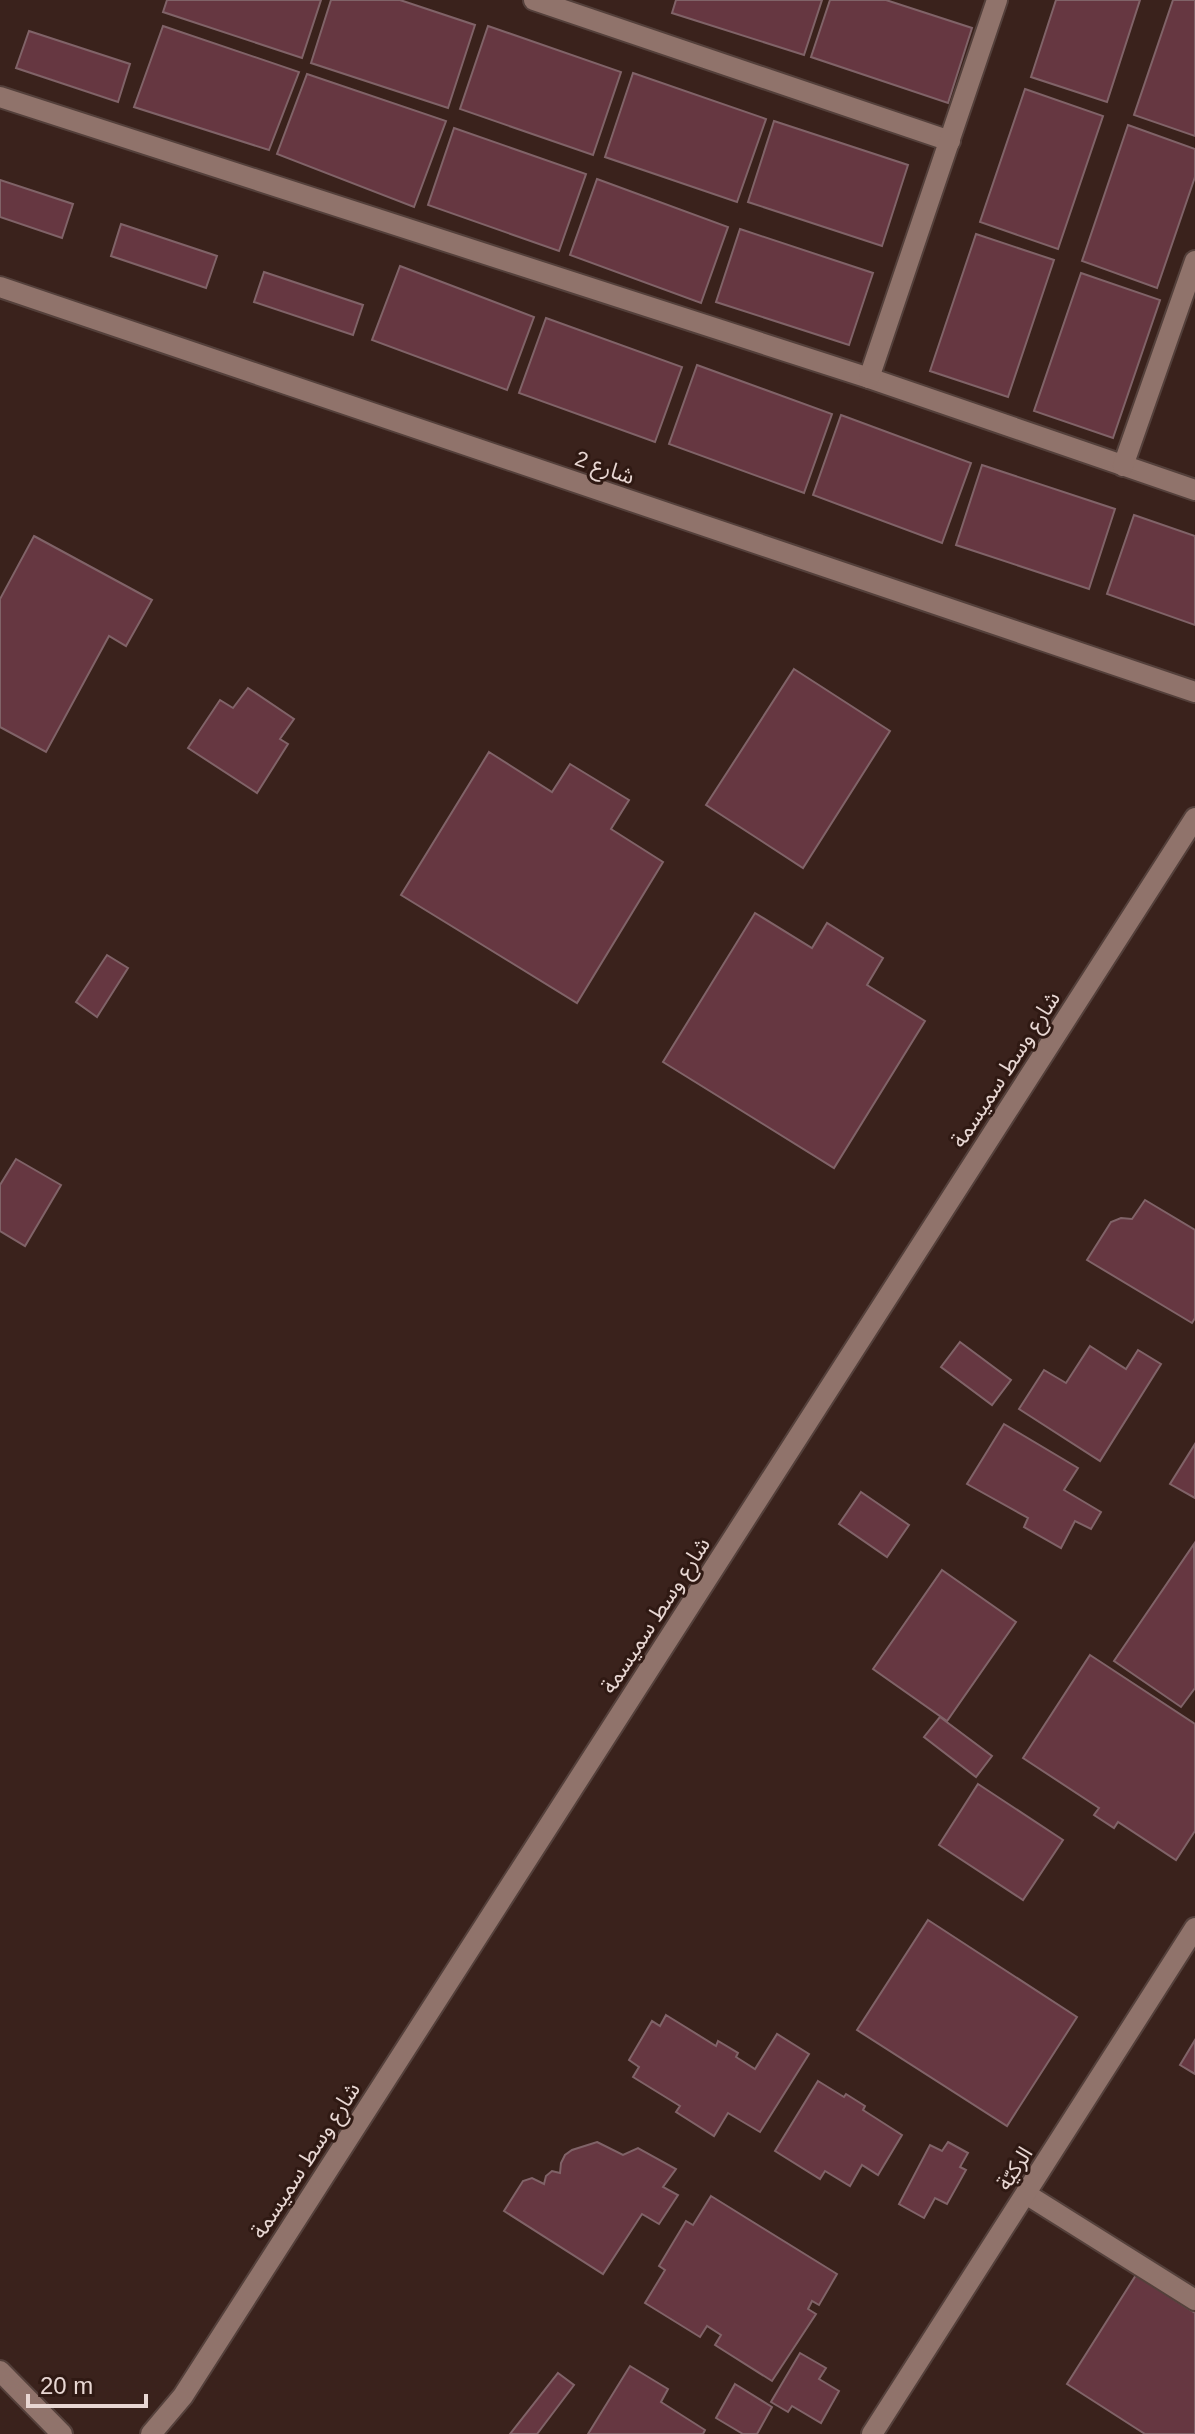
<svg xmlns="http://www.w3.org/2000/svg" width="1195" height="2434" font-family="Arial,'Noto Sans Arabic',sans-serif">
  <rect width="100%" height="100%" fill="#3a221c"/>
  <g fill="#663741" stroke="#806368" stroke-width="2">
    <polygon points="167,0 321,0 302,58 163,12"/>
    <polygon points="331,0 400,0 475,25 448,108 311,63"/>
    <polygon points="676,0 822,0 804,55 672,13"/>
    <polygon points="830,0 886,0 972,28 948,103 811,57"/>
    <polygon points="1056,0 1140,0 1107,102 1031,77"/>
    <polygon points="1173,0 1195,0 1195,136 1134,115"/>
    <polygon points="163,26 299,72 269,150 134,107"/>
    <polygon points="488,26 621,72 593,155 460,109"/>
    <polygon points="29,31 130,64 118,102 16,68"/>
    <polygon points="633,73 766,119 737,202 605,157"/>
    <polygon points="307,74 446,121 414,207 277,154"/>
    <polygon points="1025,89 1103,116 1058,249 980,222"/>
    <polygon points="774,121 908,165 882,246 748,202"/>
    <polygon points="1128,125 1195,149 1195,177 1157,288 1082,261"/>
    <polygon points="454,128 586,174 559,251 428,205"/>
    <polygon points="597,179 728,227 701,303 570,255"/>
    <polygon points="0,180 73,204 62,238 0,217"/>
    <polygon points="121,224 217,256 206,288 111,256"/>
    <polygon points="740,229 873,273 849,345 716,302"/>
    <polygon points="976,234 1054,260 1008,397 930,371"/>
    <polygon points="400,266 534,317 507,390 372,340"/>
    <polygon points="264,272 363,305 353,335 254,302"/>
    <polygon points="1081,273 1160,300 1113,438 1034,411"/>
    <polygon points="546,318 682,367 655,442 519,393"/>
    <polygon points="697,365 832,414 804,493 669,444"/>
    <polygon points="841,415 971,463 942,543 813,495"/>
    <polygon points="982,465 1115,509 1089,589 956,545"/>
    <polygon points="1134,515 1195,536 1195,625 1107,594"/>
    <polygon points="34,536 152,600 126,646 109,636 46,752 0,727 0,599"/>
    <polygon points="794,669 890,731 803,868 706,805"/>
    <polygon points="248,688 294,719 280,739 288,744 257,793 188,748 220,700 233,708"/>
    <polygon points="489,752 552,792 570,764 629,800 611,829 663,862 577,1003 401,895"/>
    <polygon points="755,913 812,948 827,923 883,958 867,985 925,1021 834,1168 663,1062"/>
    <polygon points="107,955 128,968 97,1017 76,1002"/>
    <polygon points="16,1159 61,1185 25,1246 0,1231 0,1185"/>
    <polygon points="1145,1200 1195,1230 1195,1318 1192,1323 1087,1260 1111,1222 1121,1218 1132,1219"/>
    <polygon points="960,1342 1011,1380 992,1405 941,1367"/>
    <polygon points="1090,1346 1126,1369 1138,1350 1161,1364 1100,1461 1019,1409 1044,1370 1066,1383"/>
    <polygon points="1004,1424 1078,1468 1064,1490 1101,1512 1091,1529 1075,1521 1061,1548 1024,1527 1028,1518 967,1484"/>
    <polygon points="1195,1444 1195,1498 1170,1484"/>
    <polygon points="861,1492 909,1525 887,1557 839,1524"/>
    <polygon points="1194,1544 1195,1688 1181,1707 1114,1661"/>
    <polygon points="942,1570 1016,1622 947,1721 873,1669"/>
    <polygon points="1090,1655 1195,1724 1195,1831 1176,1860 1118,1822 1114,1828 1094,1815 1099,1808 1023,1758"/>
    <polygon points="940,1717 992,1756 976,1777 924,1737"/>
    <polygon points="978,1784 1063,1840 1023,1900 939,1845"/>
    <polygon points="928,1920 1077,2017 1007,2126 857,2030"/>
    <polygon points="666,2015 716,2046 718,2041 738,2053 736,2057 755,2069 777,2034 809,2054 760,2132 728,2113 714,2136 676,2112 680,2106 633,2077 639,2067 629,2060 652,2021 660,2026"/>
    <polygon points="1195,2040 1195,2074 1180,2065"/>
    <polygon points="818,2081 844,2097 846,2094 865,2106 863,2110 902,2135 878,2175 862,2165 850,2186 825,2171 820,2179 775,2151"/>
    <polygon points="597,2142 623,2155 638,2148 676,2169 663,2187 678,2195 659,2224 642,2214 603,2274 504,2211 523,2181 532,2178 544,2184 546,2176 552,2171 560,2173 561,2163 565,2155 572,2150"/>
    <polygon points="948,2142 968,2153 960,2167 966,2170 947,2204 935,2198 924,2218 899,2204 930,2145 942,2151"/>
    <polygon points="711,2196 837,2274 819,2305 812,2301 808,2309 816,2314 772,2381 715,2345 721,2335 707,2326 700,2337 645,2303 665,2270 659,2266 686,2221 693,2225"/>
    <polygon points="1136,2275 1195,2313 1195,2434 1145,2434 1067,2384"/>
    <polygon points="800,2353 826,2368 819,2379 839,2391 821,2423 792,2406 788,2412 771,2402"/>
    <polygon points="630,2366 668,2389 661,2402 705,2430 703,2434 588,2434"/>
    <polygon points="558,2373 574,2385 537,2434 510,2434"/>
    <polygon points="735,2384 772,2407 757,2434 743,2434 716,2418"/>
  </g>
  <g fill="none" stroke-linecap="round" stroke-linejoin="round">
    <defs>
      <g id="minor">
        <polyline points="534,0 950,141"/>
        <polyline points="0,97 869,378 1195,490"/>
        <polyline points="0,287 1195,692"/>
        <polyline points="869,378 997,0"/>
        <polyline points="1123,466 1195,261"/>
        <polyline points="1026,2194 1195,2300"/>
        <polyline points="0,2371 62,2434"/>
        <polyline points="151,2434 183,2396 1195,818"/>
        <polyline points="872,2434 1195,1928"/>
      </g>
    </defs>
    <use href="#minor" stroke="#54403b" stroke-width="24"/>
    <use href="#minor" stroke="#90736b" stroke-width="20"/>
  </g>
  <g text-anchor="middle" stroke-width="6" stroke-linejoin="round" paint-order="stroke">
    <g font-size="22" fill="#e8d7d3" stroke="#2f1913">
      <text transform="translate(605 467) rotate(19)" y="8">شارع 2</text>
      <text transform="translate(1005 1069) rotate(-57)" y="8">شارع وسط سميسمة</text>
      <text transform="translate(655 1615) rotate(-57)" y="8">شارع وسط سميسمة</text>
      <text transform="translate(305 2160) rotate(-57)" y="8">شارع وسط سميسمة</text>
      <text transform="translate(1014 2168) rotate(-57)" y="8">الركيّة</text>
    </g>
  </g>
  <path d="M28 2394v12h118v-12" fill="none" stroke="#e8d7d3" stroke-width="4"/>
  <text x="40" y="2394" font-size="24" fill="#e8d7d3" stroke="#2f1913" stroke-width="6" paint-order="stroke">20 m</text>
</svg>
